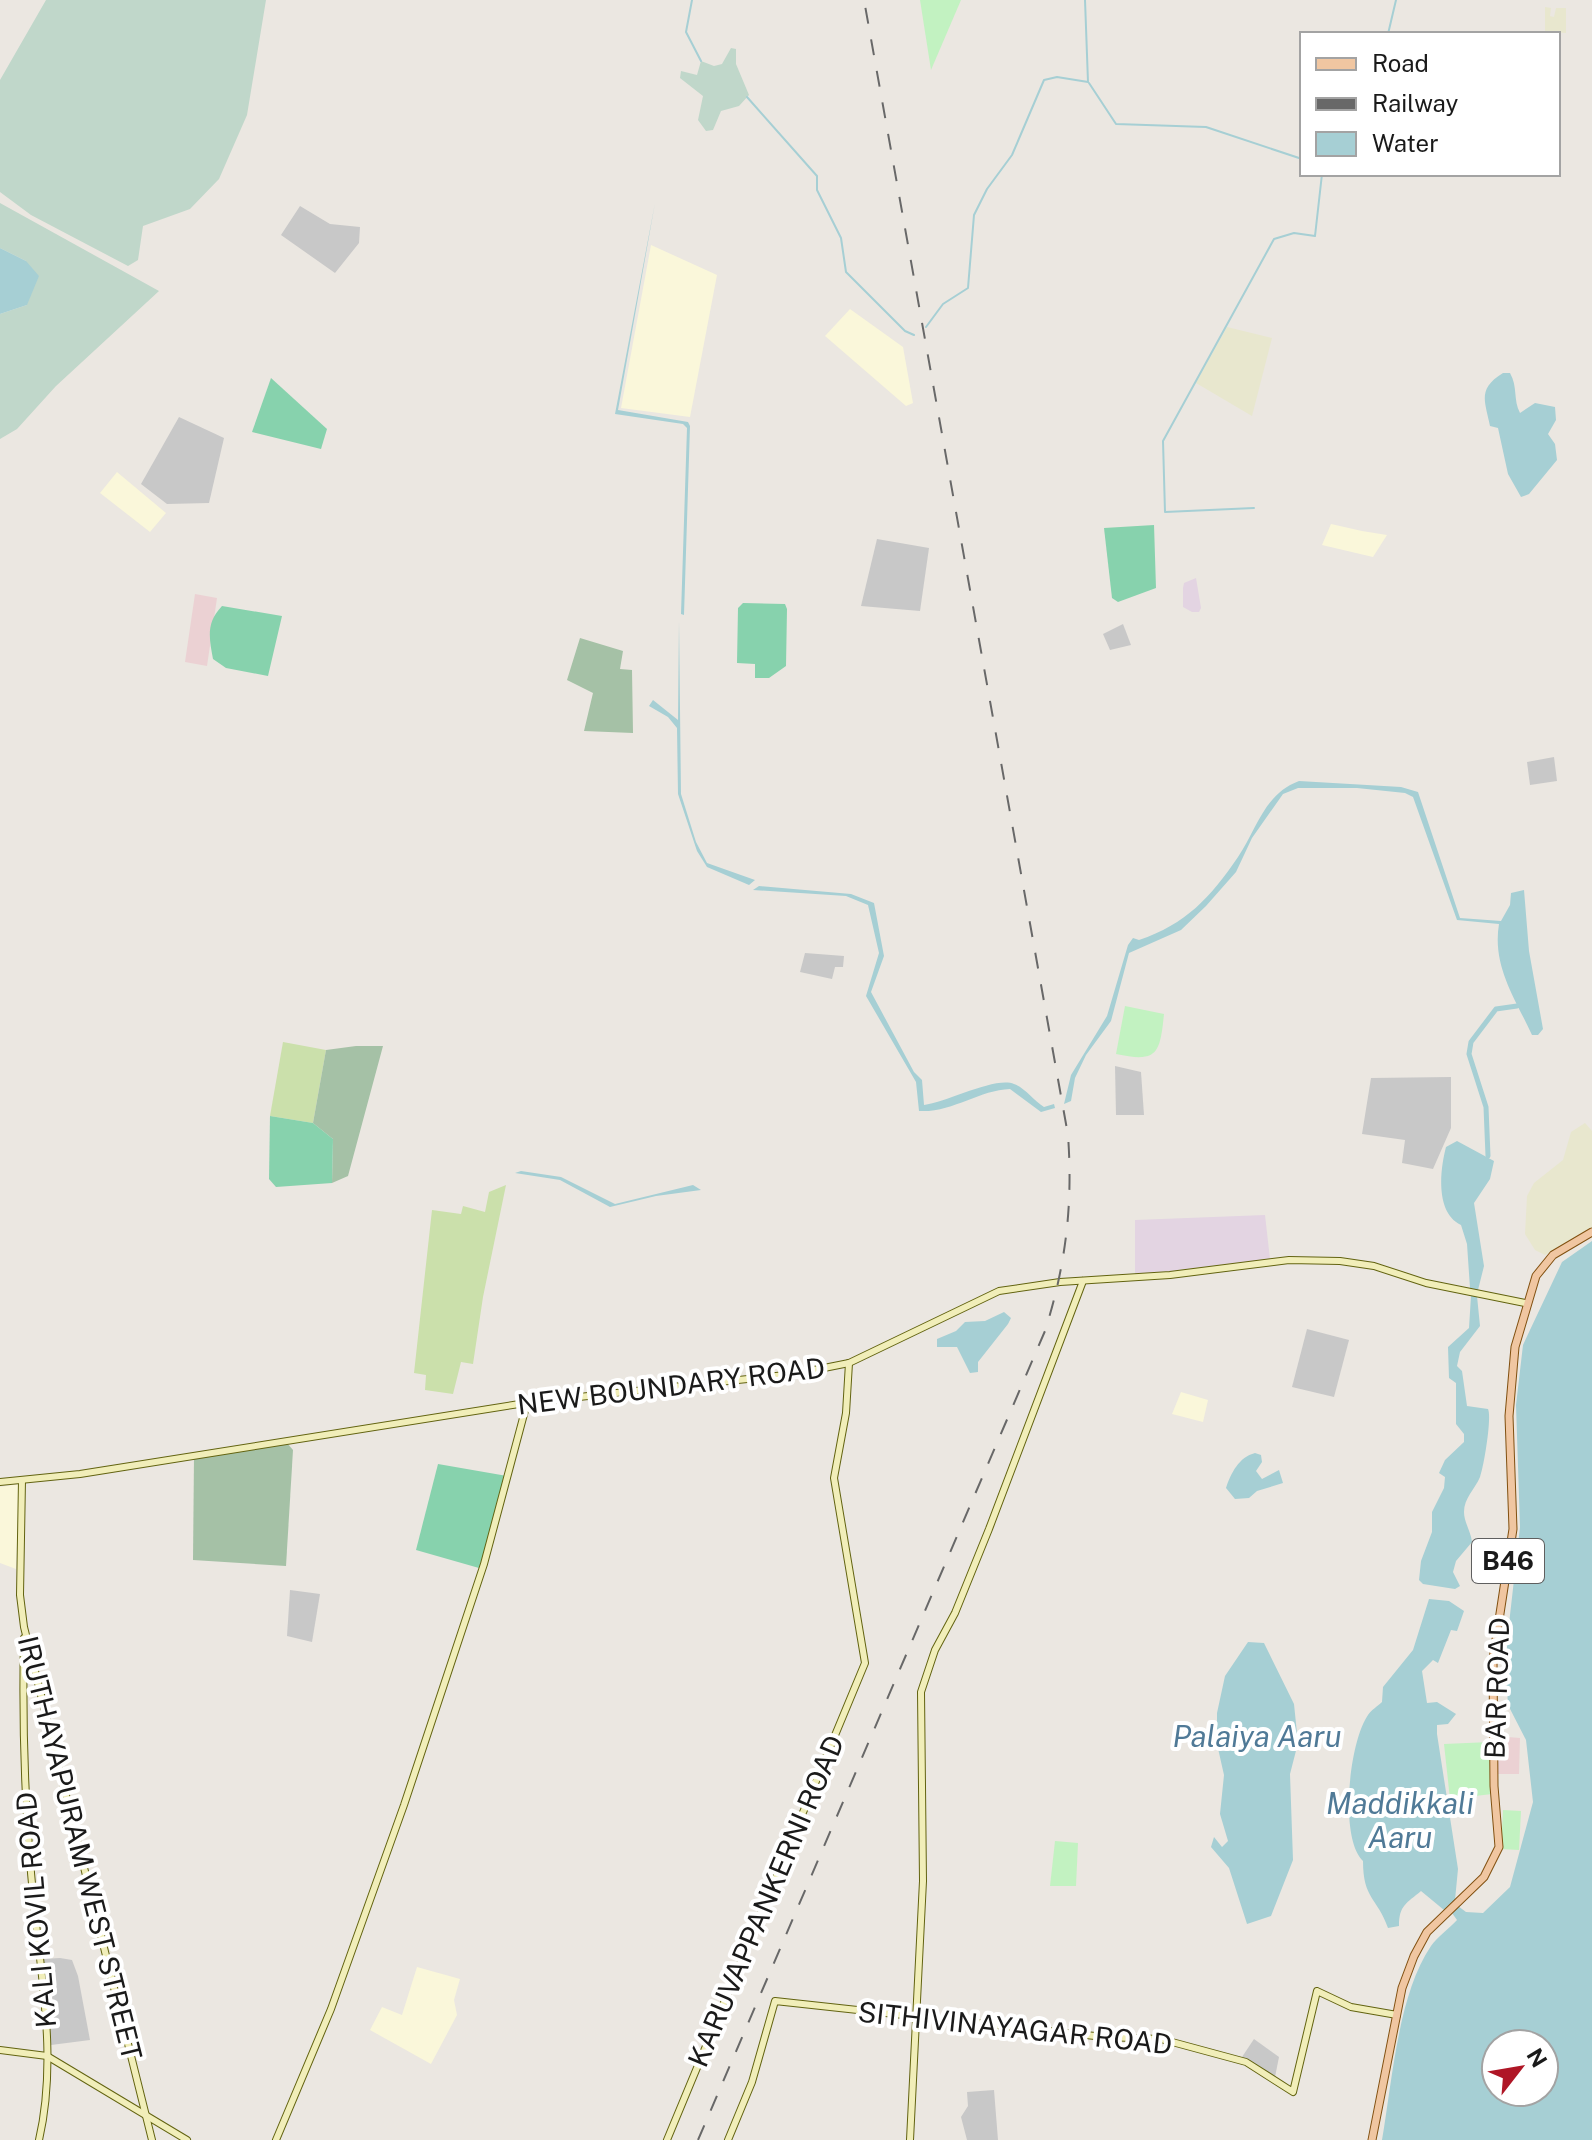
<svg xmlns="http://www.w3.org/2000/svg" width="1592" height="2140" font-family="'Public Sans',sans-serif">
  <rect width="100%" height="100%" fill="#ebe7e1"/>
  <g fill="#ebd1d3">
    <polygon points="195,594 217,598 207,666 185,662"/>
    <polygon points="1495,1736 1520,1738 1519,1774 1495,1774"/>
  </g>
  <g fill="#e3d4e2">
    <polygon points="1196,578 1201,608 1199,612 1192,612 1183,607 1183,588 1184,583"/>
    <polygon points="1265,1215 1270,1259 1135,1275 1135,1220"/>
  </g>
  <g fill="#faf7da">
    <polygon points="651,245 717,275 690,417 621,408"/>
    <polygon points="850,309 903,347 913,403 906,406 825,336"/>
    <polygon points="117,472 166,513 150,532 100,493"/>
    <polygon points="1331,524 1362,531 1387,535 1373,557 1322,545"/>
    <polygon points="1181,1392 1208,1400 1203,1422 1172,1414"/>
    <polygon points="19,1484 16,1569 0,1563 0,1487"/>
    <polygon points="417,1967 460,1979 454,2000 457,2015 431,2064 370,2030 382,2007 402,2015"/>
  </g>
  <g fill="#c8c8c8">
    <polygon points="300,206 330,224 360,227 359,243 335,273 281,235"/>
    <polygon points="179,417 224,438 209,503 167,504 141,484"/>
    <polygon points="877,539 929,548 920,611 861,606"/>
    <polygon points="1123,624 1131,645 1110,650 1103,634"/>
    <polygon points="1554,757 1557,781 1530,785 1527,762"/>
    <polygon points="805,953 844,956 843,967 835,967 832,979 800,972"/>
    <polygon points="1115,1066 1141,1072 1144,1115 1116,1115"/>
    <polygon points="1451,1077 1451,1128 1433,1169 1402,1163 1405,1140 1362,1134 1371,1078"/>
    <polygon points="1307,1329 1349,1340 1334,1397 1292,1387"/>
    <polygon points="290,1590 320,1594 312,1642 287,1636"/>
    <polygon points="60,1958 72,1960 78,1976 90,2040 51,2045 42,1959"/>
    <polygon points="1254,2039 1279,2057 1275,2077 1242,2057"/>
    <polygon points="994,2090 998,2140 967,2140 961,2117 968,2106 967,2092"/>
  </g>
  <g fill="#e8e7ce">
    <polygon points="1545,7 1551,8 1550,16 1554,17 1556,8 1566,8 1566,33 1545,31"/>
    <polygon points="1227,327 1272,338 1252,416 1196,383"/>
    <polygon points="1585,1123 1592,1131 1592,1229 1545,1255 1535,1250 1525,1234 1527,1196 1534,1183 1563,1160 1571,1132"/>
  </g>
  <g fill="#cbe0ab">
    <polygon points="283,1042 326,1050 313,1123 270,1116"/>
    <polygon points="506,1185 483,1297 473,1364 461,1362 453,1394 425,1390 426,1375 414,1373 432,1210 461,1214 463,1206 485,1212 489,1192"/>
  </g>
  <g fill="#c0d7ca">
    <polygon points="46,0 266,0 247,115 219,179 190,209 143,226 138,260 128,266 31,215 0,192 0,80"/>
    <polygon points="731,48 736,49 736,64 749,95 739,106 721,111 713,130 706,131 698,120 703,96 680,78 681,71 697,75 701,61 714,66 722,64"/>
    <polygon points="0,203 159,291 56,386 17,429 0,439 0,314 27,305 26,261 0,248"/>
  </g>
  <g fill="#a5c1a6">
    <polygon points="580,638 623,651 620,669 632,670 633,733 584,731 593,693 567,680"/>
    <polygon points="356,1046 383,1046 348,1176 332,1183 333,1139 313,1123 326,1050"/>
    <polygon points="287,1443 293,1450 286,1566 193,1560 194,1457"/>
  </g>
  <g fill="#c2f2c1">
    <polygon points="920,0 961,0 931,70"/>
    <path d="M 1125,1006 L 1164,1014 C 1160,1054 1157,1063 1116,1054 Z"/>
    <polygon points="1490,1742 1492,1794 1450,1799 1444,1744"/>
    <polygon points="1503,1810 1521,1811 1519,1850 1501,1849"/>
    <polygon points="1055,1841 1078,1843 1076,1886 1050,1886"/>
  </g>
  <g fill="#87d2ad">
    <polygon points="271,378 327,429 321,449 252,432"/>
    <polygon points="1154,525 1156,588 1118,602 1112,598 1104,528"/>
    <polygon points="743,603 785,604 787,609 786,666 769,678 755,678 755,664 737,663 738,608"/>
    <path d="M 222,606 L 282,616 L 268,676 L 226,668 L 213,659 C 209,637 206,623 222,606 Z"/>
    <polygon points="270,1116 313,1123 333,1139 332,1183 276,1187 269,1179"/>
    <polygon points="438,1464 507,1476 479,1568 416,1550"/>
  </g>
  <g fill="#a6cfd4" fill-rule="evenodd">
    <polygon points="655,203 618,410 688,422 690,426 684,615 681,614 687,428 683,424 615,414"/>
    <polygon points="0,248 26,261 39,276 27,305 0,314"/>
    <path d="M 1503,373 L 1510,373 C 1518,387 1513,400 1520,413 L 1535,403 L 1555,407 L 1556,420 L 1548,434 L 1555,444 L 1557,460 L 1529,494 L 1521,497 L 1508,474 L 1498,428 L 1490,426 C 1485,401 1477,389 1503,373 Z"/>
    <polygon points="679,621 681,794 696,842 707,863 755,880 749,885 707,867 697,851 678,794 677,728 668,717 649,706 653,700 678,720"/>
    <path d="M 1299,781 L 1401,787 L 1418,792 L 1460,918 L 1501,921 L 1510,905 L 1511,893 L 1524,890 L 1529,951 L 1543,1029 L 1538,1035 L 1532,1035 C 1515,998 1492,966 1499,924 L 1457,920 L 1413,797 L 1405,793 L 1357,788 L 1298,788 L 1283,794 L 1252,838 L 1236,872 L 1206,906 L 1181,930 L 1129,953 L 1111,1021 L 1086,1055 L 1075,1078 L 1071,1101 L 1064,1104 L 1071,1075 L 1107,1016 L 1128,945 L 1133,938 L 1139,940 C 1186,924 1210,898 1238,857 C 1257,829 1264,794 1299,781 Z"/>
    <path d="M 759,886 L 851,894 L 874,903 L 884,956 L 871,992 L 914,1072 L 922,1080 L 924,1105 C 947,1102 996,1076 1014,1084 C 1025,1088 1034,1101 1044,1107 L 1054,1104 L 1055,1108 L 1041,1112 L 1010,1089 C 979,1090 952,1113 919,1111 L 916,1082 L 866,996 L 879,953 L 868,905 L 846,896 L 753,890 Z"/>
    <path d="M 1457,1141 L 1494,1161 L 1490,1179 L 1474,1203 L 1484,1266 L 1478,1290 L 1470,1288 L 1467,1244 L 1461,1225 C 1435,1213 1440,1170 1446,1147 Z"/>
    <polygon points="521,1171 561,1177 615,1204 693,1185 701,1190 656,1196 610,1207 560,1180 515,1173"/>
    <path d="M 1592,1241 L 1592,2140 L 1382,2140 C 1392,2083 1398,1994 1431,1946 C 1437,1937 1449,1929 1457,1920 L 1452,1913 L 1458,1906 L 1466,1912 L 1483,1913 L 1510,1887 L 1533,1802 L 1526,1740 L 1508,1705 L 1505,1659 L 1520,1527 L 1516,1405 L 1523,1345 L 1562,1262 ZM 1496,2044 L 1544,2044 L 1544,2092 L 1496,2092 Z"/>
    <path d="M 1471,1296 L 1477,1296 L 1480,1326 L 1460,1352 L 1457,1366 L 1462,1371 L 1467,1406 L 1488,1409 C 1492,1417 1484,1466 1480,1477 C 1475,1489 1464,1498 1464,1512 C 1464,1522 1471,1532 1472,1542 L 1456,1561 L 1453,1572 L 1460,1586 L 1455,1589 L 1423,1584 L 1419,1580 L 1421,1561 L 1432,1532 L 1432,1512 L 1444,1488 L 1445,1477 L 1439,1473 L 1445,1460 L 1464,1442 L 1464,1434 L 1456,1424 L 1456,1383 L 1449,1378 L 1448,1347 L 1469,1328 Z"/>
    <polygon points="1004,1312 1011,1318 1008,1324 978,1362 978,1372 970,1373 957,1347 937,1347 937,1339 956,1331 965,1322 985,1321"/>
    <path d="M 1255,1453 L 1261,1455 L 1262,1462 L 1256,1471 L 1262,1479 L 1279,1470 L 1283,1483 L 1257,1491 L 1249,1498 L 1235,1499 L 1226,1488 C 1231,1473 1239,1457 1255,1453 Z"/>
    <path d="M 1429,1599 L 1449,1601 L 1464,1611 L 1457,1631 L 1451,1630 L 1438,1663 L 1433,1660 L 1422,1671 L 1427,1703 L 1437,1702 L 1456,1714 L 1448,1724 L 1437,1725 L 1437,1734 L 1458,1869 L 1455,1900 L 1444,1910 L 1421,1891 C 1407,1903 1399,1905 1399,1926 L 1388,1928 C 1377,1897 1363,1899 1363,1861 C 1339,1838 1349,1742 1368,1715 C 1371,1710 1378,1706 1382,1702 L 1383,1687 L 1413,1650 Z"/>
    <polygon points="1248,1642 1264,1643 1294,1704 1298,1743 1290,1774 1293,1860 1271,1916 1247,1924 1229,1868 1211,1847 1214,1837 1222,1847 1228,1841 1220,1814 1224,1775 1217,1744 1217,1713 1225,1676"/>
  </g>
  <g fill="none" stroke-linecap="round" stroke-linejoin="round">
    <g stroke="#a6cfd4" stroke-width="2">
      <polyline points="692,0 686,32 701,61"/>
      <polyline points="1388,34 1396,0"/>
      <polyline points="1089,83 1116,124 1206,127 1302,159"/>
      <polyline points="747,97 817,176 817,190 841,238 846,272 905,331 914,335"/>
      <polyline points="926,327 943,304 968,288 974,215 987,189 1012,155 1044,80 1057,77 1088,82 1085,0"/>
      <polyline points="1254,508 1165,512 1163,441 1274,239 1294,233 1315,236 1322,174"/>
    </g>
    <polyline stroke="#a6cfd4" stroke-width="5" points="1488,1156 1486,1107 1469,1054 1471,1042 1496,1009 1517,1006"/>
    <defs>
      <g id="secondary">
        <polyline points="22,1480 20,1595 24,1627 152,2140"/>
        <polyline points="0,1482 80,1474 532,1402 794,1374 849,1363 999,1291 1060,1282 1170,1275 1289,1260 1340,1261 1374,1266 1426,1283 1525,1303"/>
        <path d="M 24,1638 C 22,1727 25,1816 34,1905 C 42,1983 57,2062 39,2140"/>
        <polyline points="0,2050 47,2056 187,2140"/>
        <polyline points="276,2140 331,2009 404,1805 484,1564 527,1403"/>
        <polyline points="667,2140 865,1663 834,1478 846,1413 849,1363"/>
        <polyline points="728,2140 752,2082 775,2001 1104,2037 1161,2039 1246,2062 1293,2092 1317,1991 1351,2007 1397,2015"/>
        <polyline points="910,2140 923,1881 921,1692 935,1650 955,1613 989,1529 1083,1281"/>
      </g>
      <polyline id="primary" points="1372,2140 1402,1988 1414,1956 1427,1932 1484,1877 1499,1847 1494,1786 1493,1659 1513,1529 1509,1416 1515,1347 1536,1276 1553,1255 1592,1232"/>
    </defs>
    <use href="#secondary" stroke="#626310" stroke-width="8"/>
    <use href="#primary" stroke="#815010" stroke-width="9"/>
    <use href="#secondary" stroke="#f1eeb9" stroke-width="6"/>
    <use href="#primary" stroke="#f0c6a1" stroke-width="7"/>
    <path stroke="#686868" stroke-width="2" stroke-dasharray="16 16" stroke-linecap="butt" d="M 698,2140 L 1045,1331 C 1066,1264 1073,1205 1068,1135 L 864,0"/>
  </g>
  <g text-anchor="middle" stroke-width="8" stroke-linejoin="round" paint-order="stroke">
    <rect fill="#fff" stroke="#5f5f5f" stroke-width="2" x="1472" y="1539" width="72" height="44" rx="6"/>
    <g font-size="26" font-weight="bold" fill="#1a1a1a">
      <text x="1508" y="1570">B46</text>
    </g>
    <g font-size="28" fill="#1a1a1a" stroke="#fff">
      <text transform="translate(671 1386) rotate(-7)" y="10">NEW BOUNDARY ROAD</text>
      <text transform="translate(1497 1688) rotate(-88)" y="10">BAR ROAD</text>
      <text transform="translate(80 1848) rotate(76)" y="10">IRUTHAYAPURAM WEST STREET</text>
      <text transform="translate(766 1901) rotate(-67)" y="10">KARUVAPPANKERNI ROAD</text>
      <text transform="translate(36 1910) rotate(-95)" y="10">KALI KOVIL ROAD</text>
      <text transform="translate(1015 2028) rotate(6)" y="10">SITHIVINAYAGAR ROAD</text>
    </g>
    <g font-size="30" font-style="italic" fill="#507a97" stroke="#fff">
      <text x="1257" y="1747">Palaiya Aaru</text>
      <text x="1400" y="1814">Maddikkali<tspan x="1400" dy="34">Aaru</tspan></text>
    </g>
  </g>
  <rect x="1300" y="32" width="260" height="144" fill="#ffffff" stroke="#a3a3a3" stroke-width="2"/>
  <rect x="1316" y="58" width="40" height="12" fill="#f0c6a1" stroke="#a3a3a3" stroke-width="2"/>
  <text x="1372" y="72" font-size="24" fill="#1a1a1a">Road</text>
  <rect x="1316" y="98" width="40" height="12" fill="#686868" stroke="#a3a3a3" stroke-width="2"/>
  <text x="1372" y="112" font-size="24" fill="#1a1a1a">Railway</text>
  <rect x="1316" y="132" width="40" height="24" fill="#a6cfd4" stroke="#a3a3a3" stroke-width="2"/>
  <text x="1372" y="152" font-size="24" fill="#1a1a1a">Water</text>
  <g transform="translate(1520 2068) rotate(59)"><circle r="38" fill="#ffffff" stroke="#a3a3a3" stroke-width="2"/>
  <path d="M0-6L14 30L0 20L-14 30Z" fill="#af1626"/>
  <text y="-12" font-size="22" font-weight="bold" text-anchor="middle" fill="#1a1a1a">N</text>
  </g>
</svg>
